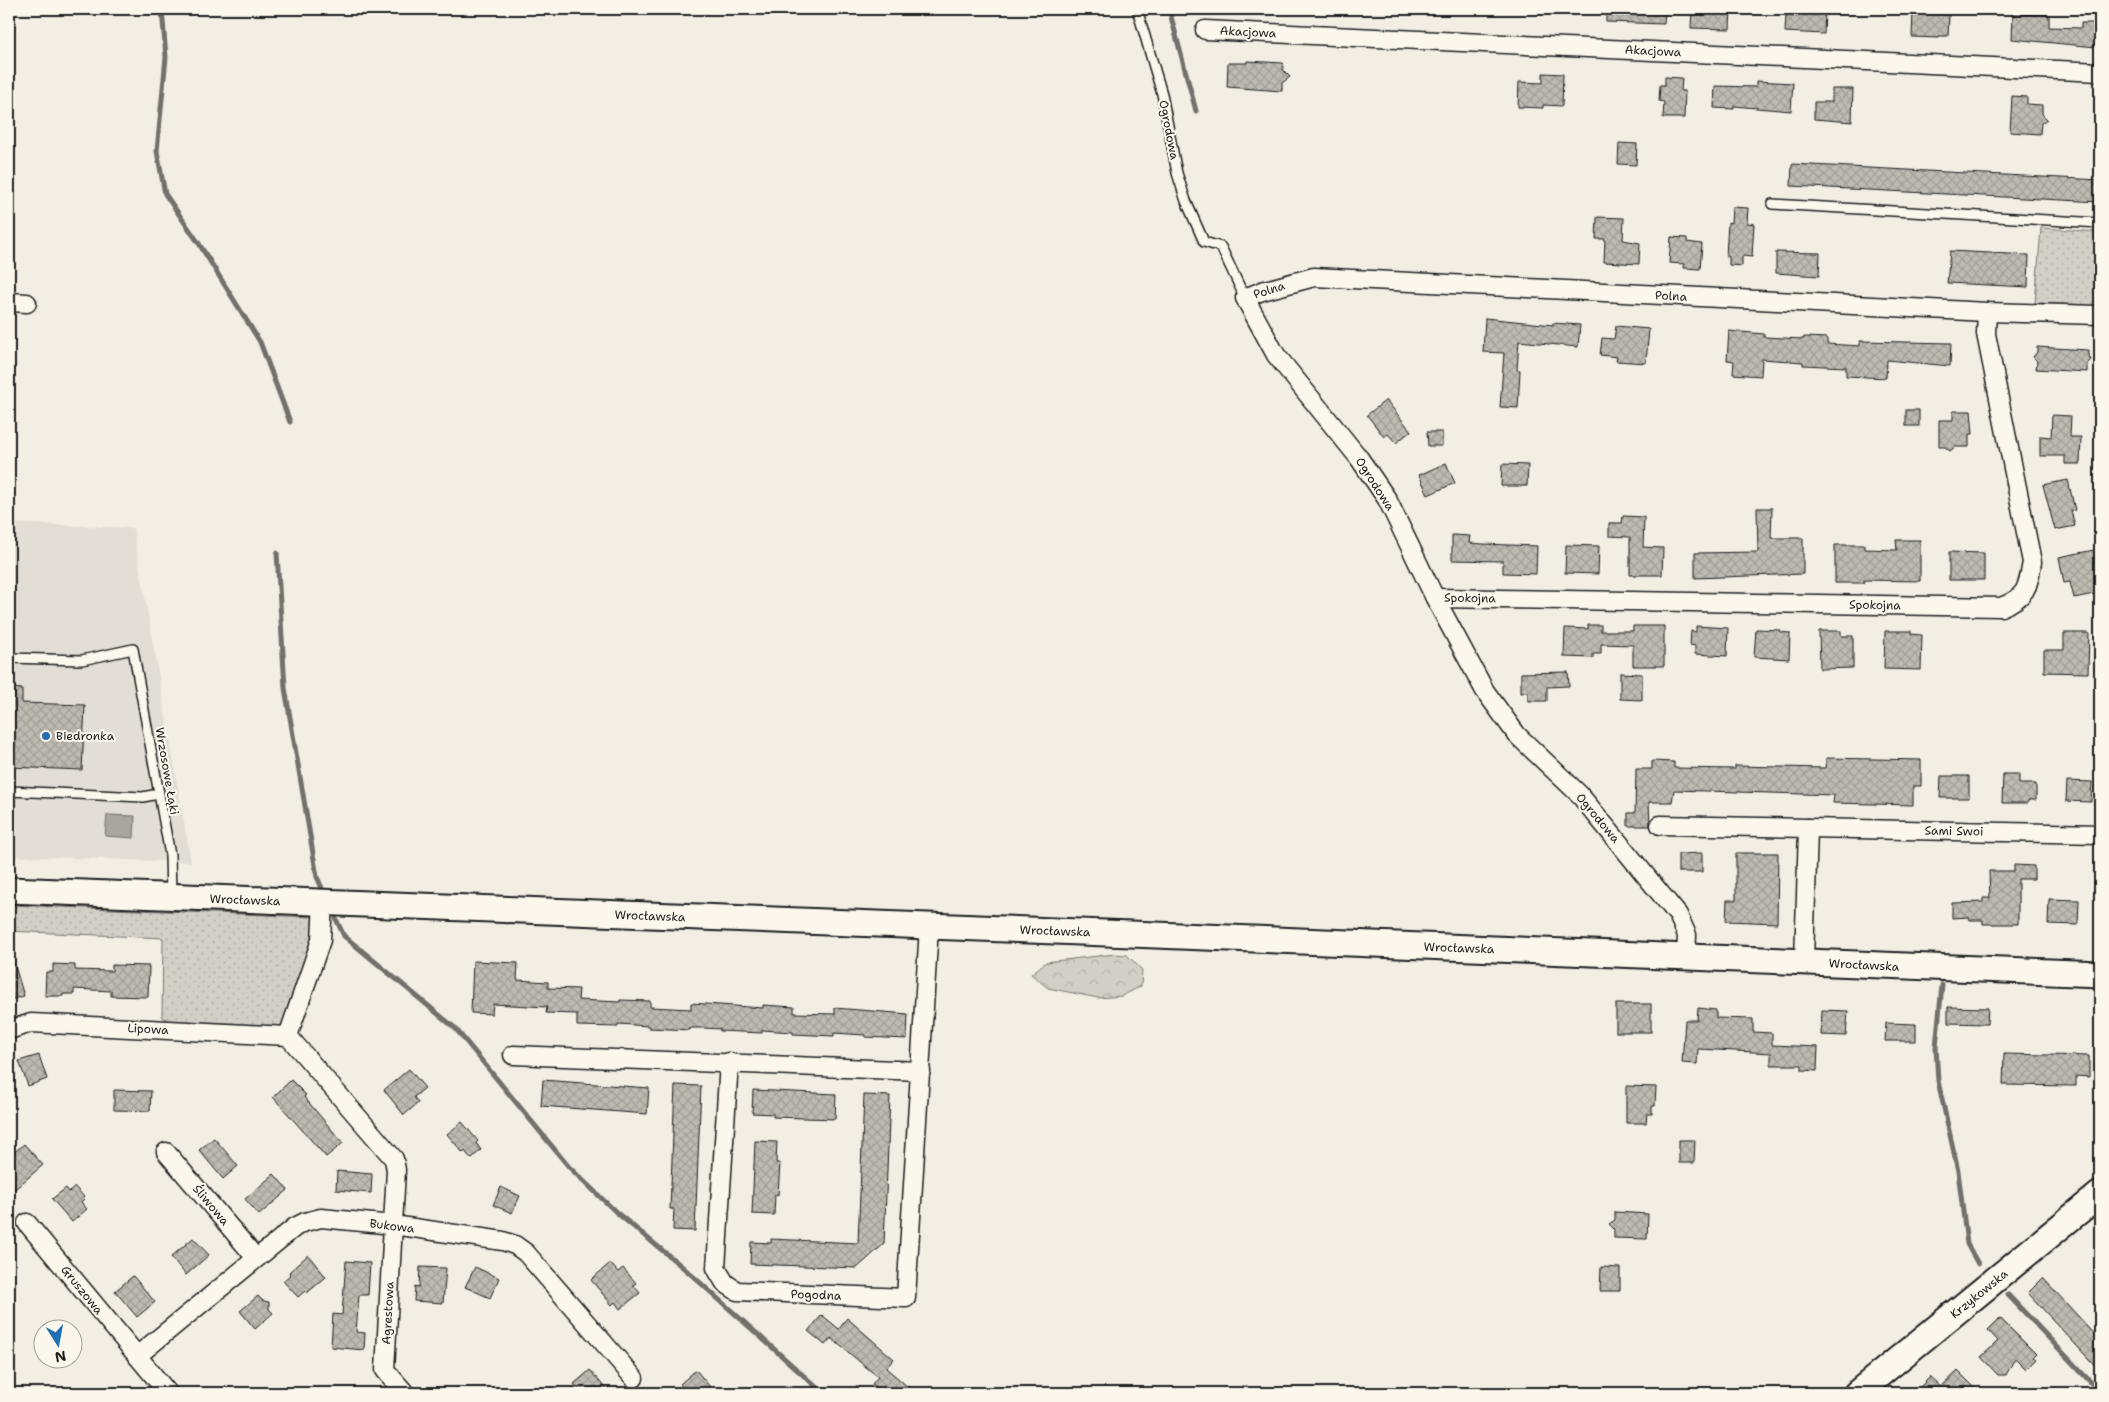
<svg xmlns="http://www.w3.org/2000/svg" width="2109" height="1402" font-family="'Shantell Sans',sans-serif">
  <defs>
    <pattern id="green-dots" width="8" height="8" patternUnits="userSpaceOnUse" patternTransform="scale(1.25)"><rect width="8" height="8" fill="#d2cfc6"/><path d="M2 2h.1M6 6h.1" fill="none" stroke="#b4b1aa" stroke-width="1.8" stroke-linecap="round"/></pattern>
    <pattern id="forest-crowns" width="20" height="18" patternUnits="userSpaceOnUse" patternTransform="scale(1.25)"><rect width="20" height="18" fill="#d2cfc6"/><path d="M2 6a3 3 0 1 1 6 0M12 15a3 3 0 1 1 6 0" fill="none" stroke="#b4b1aa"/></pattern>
    <pattern id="building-cross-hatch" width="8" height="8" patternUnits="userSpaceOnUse" patternTransform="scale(1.25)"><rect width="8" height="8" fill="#bdbab1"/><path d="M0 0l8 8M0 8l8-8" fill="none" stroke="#a29f98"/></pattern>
  </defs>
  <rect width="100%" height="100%" fill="#f2eee4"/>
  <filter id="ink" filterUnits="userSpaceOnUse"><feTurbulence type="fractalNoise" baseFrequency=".02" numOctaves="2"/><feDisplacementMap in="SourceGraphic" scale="10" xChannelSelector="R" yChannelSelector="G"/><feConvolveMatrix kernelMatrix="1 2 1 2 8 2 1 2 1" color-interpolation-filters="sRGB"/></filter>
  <g filter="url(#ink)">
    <polygon fill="#e2ded5" points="9,523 133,528 191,862 9,856"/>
    <g fill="url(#green-dots)" stroke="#777671">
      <polygon points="2041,228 2100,232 2100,306 2035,303"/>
      <polygon points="9,905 313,917 311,939 284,1026 177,1025 162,1017 163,938 9,931"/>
    </g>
    <polygon fill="url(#forest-crowns)" stroke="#777671" points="1115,954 1127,955 1142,970 1141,986 1122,996 1098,998 1048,988 1031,974 1046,962"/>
    <polygon fill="#a9a6a0" stroke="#716f6b" points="107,815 135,816 134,838 105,836"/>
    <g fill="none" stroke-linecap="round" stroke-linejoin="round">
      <g stroke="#716f6b" stroke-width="5">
        <polyline points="162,9 166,57 157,151 165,194 198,242 260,342 290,422"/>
        <polyline points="1169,9 1196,111"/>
        <polyline points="277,553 285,688 317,877 322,888"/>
        <polyline points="336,919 344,936 455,1028 569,1167 617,1213 685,1269 823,1393"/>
        <polyline points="1942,985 1936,1047 1938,1081 1958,1171 1967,1244 1978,1264"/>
        <polyline points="2008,1295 2100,1392"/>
      </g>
    </g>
    <g fill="url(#building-cross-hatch)" stroke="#1c1c1c">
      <polygon points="1606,9 1665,9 1664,24 1606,22"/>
      <polygon points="1700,9 1731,9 1730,29 1691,28 1692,10 1700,10"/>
      <polygon points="1794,9 1825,10 1824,34 1785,32 1786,15 1794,15"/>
      <polygon points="1913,11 1940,13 1940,14 1949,15 1948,36 1939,36 1939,38 1912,37"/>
      <polygon points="2013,14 2049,15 2049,27 2081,28 2081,23 2097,23 2096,47 2012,39"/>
      <polygon points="1247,61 1283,63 1283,70 1290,77 1282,83 1282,91 1227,87 1228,63 1247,63"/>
      <polygon points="1543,73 1563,74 1562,106 1543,105 1543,108 1518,107 1519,82 1543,83"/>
      <polygon points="1665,77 1682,78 1681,91 1685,91 1684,118 1663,118 1664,102 1659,101 1660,85 1665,85"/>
      <polygon points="1756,81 1793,83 1791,111 1734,106 1734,109 1714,108 1715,86 1756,87"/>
      <polygon points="1832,89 1853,89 1852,122 1814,119 1814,102 1832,102"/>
      <polygon points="2012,96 2027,97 2027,104 2042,105 2042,114 2047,119 2041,123 2040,134 2010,132"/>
      <polygon points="1619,143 1637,144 1636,165 1618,164"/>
      <polygon points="1792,164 2100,180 2100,202 1791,186"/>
      <polygon points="1732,207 1748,208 1747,223 1754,224 1752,257 1742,256 1742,266 1729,265 1729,256 1726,256 1728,222 1731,223"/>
      <polygon points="1597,217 1624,218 1623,240 1640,243 1639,264 1604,262 1605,239 1596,239"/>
      <polygon points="1671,237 1687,238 1687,242 1702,244 1700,269 1684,268 1684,264 1669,263"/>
      <polygon points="1950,251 2029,255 2028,287 1947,283"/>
      <polygon points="1776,252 1820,253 1819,276 1776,273"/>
      <polygon points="1485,318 1553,325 1553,323 1580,325 1578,347 1519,341 1517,370 1520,370 1518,408 1500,407 1504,353 1483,352"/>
      <polygon points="1616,326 1649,329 1646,363 1616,361 1617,357 1600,355 1602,338 1614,339"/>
      <polygon points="1729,331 1764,334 1764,337 1804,339 1804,337 1827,338 1827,344 1860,346 1860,341 1951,343 1950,366 1887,360 1886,378 1846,376 1846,367 1803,365 1803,362 1762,359 1761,376 1733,374 1734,361 1727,360"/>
      <polygon points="2037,347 2088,350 2088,355 2091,360 2087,364 2087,372 2036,369 2037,361 2033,357 2037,352"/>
      <polygon points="1386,400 1411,431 1396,443 1388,434 1384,437 1367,415"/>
      <rect x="1906" y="410" width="13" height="16"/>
      <polygon points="1953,411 1971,411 1973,434 1969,434 1969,447 1955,447 1950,451 1945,447 1939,447 1939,420 1953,420"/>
      <polygon points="2052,415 2071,416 2070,437 2081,437 2080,464 2065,464 2065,456 2040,456 2040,436 2051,437"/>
      <polygon points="1427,432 1442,432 1442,446 1428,446"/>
      <polygon points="1446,463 1455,483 1428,495 1419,475"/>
      <polygon points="1502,464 1528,465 1527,486 1501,486"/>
      <polygon points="2068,480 2075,510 2071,511 2075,526 2055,530 2043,485"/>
      <polygon points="1757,508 1772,508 1771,538 1803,538 1803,574 1695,578 1695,553 1758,552"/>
      <polygon points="1623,516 1644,517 1643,547 1663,548 1662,575 1630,575 1630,537 1609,536 1609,523 1622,523"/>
      <polygon points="1452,535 1470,536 1469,543 1483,544 1537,546 1536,574 1503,573 1503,561 1452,560"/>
      <polygon points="1896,540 1920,540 1920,581 1864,580 1864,583 1835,583 1835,545 1864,545 1864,549 1897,550"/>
      <polygon points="1566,545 1599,546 1598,574 1565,573"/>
      <polygon points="2094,550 2100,576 2095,577 2099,593 2074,598 2070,582 2064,583 2059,557"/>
      <polygon points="1949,552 1984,553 1984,580 1949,580"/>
      <polygon points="1588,625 1601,625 1601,631 1633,631 1633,626 1664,626 1664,666 1633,666 1633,645 1601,644 1601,654 1593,654 1593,658 1564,657 1565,628 1588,629"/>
      <polygon points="1696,626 1728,628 1727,656 1695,654 1695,646 1690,645 1691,631 1696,632"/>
      <polygon points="1756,629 1780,630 1780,632 1790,633 1789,659 1754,657"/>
      <polygon points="1819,631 1841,631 1841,636 1853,636 1853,668 1820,669"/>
      <polygon points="1885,631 1911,631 1911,634 1922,635 1921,670 1884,669"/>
      <polygon points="2064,633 2089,633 2088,673 2044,672 2044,650 2064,650"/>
      <polygon points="1568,672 1569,686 1547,687 1547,701 1528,701 1528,692 1521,693 1521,673"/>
      <polygon points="1620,673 1642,674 1642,700 1620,699"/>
      <polygon points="9,688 22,689 22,703 85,705 82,770 9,767"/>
      <polygon points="1826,758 1921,760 1921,786 1913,786 1913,805 1833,803 1834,795 1674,790 1672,802 1649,802 1650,826 1628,826 1628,813 1635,813 1636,769 1652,769 1652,761 1674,762 1674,768 1735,769 1735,766 1825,768"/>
      <polygon points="2003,774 2019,774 2019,784 2036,784 2036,800 2028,800 2028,803 2002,803"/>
      <polygon points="1941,776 1969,776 1969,798 1940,798"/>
      <polygon points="2067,781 2092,782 2091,802 2066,801"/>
      <polygon points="1702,853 1702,872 1678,872 1678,854"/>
      <polygon points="1736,853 1778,853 1777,923 1726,921 1727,900 1736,900"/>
      <polygon points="2014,865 2034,866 2034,879 2018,879 2018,924 1983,924 1983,920 1970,920 1969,917 1952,918 1952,903 1983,902 1983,898 1990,898 1989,871 2014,871"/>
      <polygon points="2049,899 2079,900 2078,925 2048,924"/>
      <polygon points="9,956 12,956 24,996 9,1000"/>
      <polygon points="473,961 518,963 517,980 548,982 548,988 579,989 578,1000 620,1002 620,1000 650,1001 650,1007 691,1009 691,1003 763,1008 763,1005 794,1007 794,1013 835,1014 835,1008 908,1014 907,1039 865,1037 865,1035 834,1033 834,1036 793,1034 793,1032 762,1030 762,1033 720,1031 720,1029 705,1028 690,1028 690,1030 649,1028 649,1026 618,1024 618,1027 577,1026 577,1014 546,1013 547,1007 493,1004 492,1014 471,1013"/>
      <polygon points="53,964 75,965 75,970 112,971 112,965 149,966 148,997 111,996 111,991 74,989 74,994 63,994 63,996 45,996 46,972 53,972"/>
      <rect x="1616" y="1004" width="35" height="28"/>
      <polygon points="1948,1007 1988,1008 1987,1024 1948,1023"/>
      <polygon points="1698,1008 1716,1010 1716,1018 1753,1019 1753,1032 1772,1033 1772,1045 1818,1047 1817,1071 1802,1070 1802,1065 1771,1065 1771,1053 1736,1051 1698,1049 1697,1064 1682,1063 1685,1020 1697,1020"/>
      <polygon points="1822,1010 1848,1011 1846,1036 1821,1035"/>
      <polygon points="1886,1023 1916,1024 1916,1041 1885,1041"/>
      <polygon points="2004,1054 2089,1056 2089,1077 2076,1076 2076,1086 2003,1085"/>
      <polygon points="39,1055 47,1079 28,1086 19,1061"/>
      <polygon points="409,1069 425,1088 414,1097 418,1103 404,1115 384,1090"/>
      <polygon points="291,1080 306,1095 304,1097 343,1143 326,1157 273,1097"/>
      <polygon points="543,1080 649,1088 647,1114 541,1106"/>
      <polygon points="675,1085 701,1086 695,1231 673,1230 674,1209 670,1209"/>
      <polygon points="1626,1086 1656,1087 1655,1106 1652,1106 1652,1114 1647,1114 1646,1123 1626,1123"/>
      <polygon points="114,1090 151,1091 150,1111 114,1110"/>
      <polygon points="753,1090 836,1094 835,1119 773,1117 773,1114 752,1113"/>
      <polygon points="864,1095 890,1096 884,1244 857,1268 750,1264 751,1242 771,1243 771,1239 858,1243"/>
      <polygon points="462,1122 478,1141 476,1143 481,1150 471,1159 465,1151 463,1153 447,1134"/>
      <polygon points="214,1138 238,1166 223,1179 199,1150"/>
      <polygon points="1679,1140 1695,1140 1694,1163 1679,1163"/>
      <polygon points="755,1141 777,1142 776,1163 780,1163 778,1195 775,1194 774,1215 752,1214"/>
      <polygon points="24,1144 43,1165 9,1194 9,1157"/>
      <polygon points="337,1171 372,1174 371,1193 336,1190"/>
      <polygon points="274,1174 288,1190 259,1215 245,1199"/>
      <polygon points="75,1187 85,1198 81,1202 87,1209 72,1222 52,1199 66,1188 69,1192"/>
      <polygon points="501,1187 520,1196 512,1213 493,1205"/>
      <polygon points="1615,1212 1648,1214 1647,1239 1614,1238 1614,1229 1609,1224 1615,1220"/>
      <polygon points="193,1238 209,1255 186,1275 171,1257"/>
      <polygon points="308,1255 326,1277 307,1293 305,1291 298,1297 283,1281 291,1274 289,1272"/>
      <polygon points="346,1261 370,1263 368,1295 359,1295 356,1332 365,1333 364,1350 331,1347 333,1314 342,1315"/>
      <polygon points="610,1263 618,1272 623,1268 636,1283 633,1285 640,1293 620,1309 615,1302 612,1305 591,1280"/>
      <polygon points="420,1267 446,1268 443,1303 414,1301 415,1286 419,1287"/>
      <polygon points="475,1267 499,1278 490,1298 465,1287"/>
      <polygon points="1601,1267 1620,1268 1620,1291 1600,1291"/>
      <polygon points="133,1276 155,1302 137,1317 115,1291"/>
      <polygon points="2043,1278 2100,1340 2100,1371 2028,1293"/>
      <polygon points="258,1296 263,1301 269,1302 269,1309 273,1313 255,1329 240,1311"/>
      <polygon points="822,1315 839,1329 847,1318 894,1359 886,1368 915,1393 882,1393 872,1384 878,1377 831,1338 825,1345 808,1331"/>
      <polygon points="2000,1318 2036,1354 2033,1357 2036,1359 2026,1369 2015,1358 2006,1375 1998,1375 1981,1357 1998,1341 1988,1330"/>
      <polygon points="590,1370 609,1393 582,1393 574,1384"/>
      <polygon points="696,1370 715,1393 688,1393 680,1384"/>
      <polygon points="1958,1371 1980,1393 1914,1393 1930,1377 1941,1387"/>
    </g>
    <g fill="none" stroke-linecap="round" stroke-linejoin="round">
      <defs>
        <g id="lane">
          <polyline points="1137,9 1162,94 1177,173 1186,201 1204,242 1221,247 1245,298"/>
          <polyline points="1772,204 2100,223"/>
          <polyline points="9,658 82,660 133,649 170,855 171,894"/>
          <polyline points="9,791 143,797 158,794"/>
        </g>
        <g id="street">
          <polyline points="1205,30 2100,72"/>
          <polyline points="9,302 27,303"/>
          <path d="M 1435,598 L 2001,607 C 2027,597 2028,587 2032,562 L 1986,334 L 1987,312"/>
          <polyline points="1660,825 2100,834"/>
          <polyline points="1686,957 1687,935 1678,915 1579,794 1517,735 1485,691 1435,598 1387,499 1359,458 1276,355 1245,298 1262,291 1314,277 1987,312 2100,315"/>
          <polyline points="1804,962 1808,828"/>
          <polyline points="9,1030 31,1023 288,1036 394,1159 396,1170 385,1370 405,1393"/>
          <polyline points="288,1036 321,940 323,903"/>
          <polyline points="513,1055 921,1071"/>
          <polyline points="729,1062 716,1268 725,1283 737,1291 906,1298 929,927"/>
          <polyline points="166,1152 256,1258"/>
          <polyline points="27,1223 168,1393"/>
          <polyline points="137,1356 295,1227 305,1222 321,1218 393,1225 503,1241 515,1245 526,1253 634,1378"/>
        </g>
        <g id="secondary">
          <polyline points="9,890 1131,934 2100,974"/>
          <polyline points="1857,1393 2100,1194"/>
        </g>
      </defs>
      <use href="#lane" stroke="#1c1c1c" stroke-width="12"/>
      <use href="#street" stroke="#1c1c1c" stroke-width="21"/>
      <use href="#secondary" stroke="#1c1c1c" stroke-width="29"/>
      <use href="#lane" stroke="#fbf7ec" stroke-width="9"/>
      <use href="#street" stroke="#fbf7ec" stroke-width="18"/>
      <use href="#secondary" stroke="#fbf7ec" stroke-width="25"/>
    </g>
  </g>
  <circle fill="#1f6fb2" stroke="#fbf7ec" stroke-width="2" cx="46" cy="736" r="5"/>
  <g text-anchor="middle" stroke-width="4" stroke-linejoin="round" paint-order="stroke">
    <g font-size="12" fill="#1c1c1c" stroke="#fbf7ec">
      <text transform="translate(1248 32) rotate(3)" y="4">Akacjowa</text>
      <text transform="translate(1653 51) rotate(3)" y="4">Akacjowa</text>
      <text transform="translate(1169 130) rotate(79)" y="4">Ogrodowa</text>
      <text transform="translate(1269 290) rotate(-18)" y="4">Polna</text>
      <text transform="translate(1671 296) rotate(3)" y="4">Polna</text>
      <text transform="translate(1375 484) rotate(57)" y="4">Ogrodowa</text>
      <text transform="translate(1470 598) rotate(1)" y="4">Spokojna</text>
      <text transform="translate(1875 605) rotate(1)" y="4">Spokojna</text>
      <text transform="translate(167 771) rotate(80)" y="4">Wrzosowe Łąki</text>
      <text transform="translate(1598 818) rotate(50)" y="4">Ogrodowa</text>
      <text transform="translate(1954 831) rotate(1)" y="4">Sami Swoi</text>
      <text transform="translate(245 900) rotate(2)" y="4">Wrocławska</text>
      <text transform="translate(650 916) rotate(2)" y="4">Wrocławska</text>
      <text transform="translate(1055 931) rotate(2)" y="4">Wrocławska</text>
      <text transform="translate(1459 948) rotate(2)" y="4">Wrocławska</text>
      <text transform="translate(1864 965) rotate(3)" y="4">Wrocławska</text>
      <text transform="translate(148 1029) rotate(3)" y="4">Lipowa</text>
      <text transform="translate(211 1205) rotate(50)" y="4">Śliwowa</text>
      <text transform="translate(392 1226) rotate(7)" y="4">Bukowa</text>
      <text transform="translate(82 1290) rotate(51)" y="4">Gruszowa</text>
      <text transform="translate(1979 1294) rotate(-39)" y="4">Krzykowska</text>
      <text transform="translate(816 1295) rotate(2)" y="4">Pogodna</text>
      <text transform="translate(388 1313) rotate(-87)" y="4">Agrestowa</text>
    </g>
    <g font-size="12" fill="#1c1c1c" stroke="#fbf7ec" text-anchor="start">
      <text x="56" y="740">Biedronka</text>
    </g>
  </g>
  <rect width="2109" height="1402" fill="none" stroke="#fbf7ec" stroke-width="30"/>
  <rect x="15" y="15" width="2079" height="1372" fill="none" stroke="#1c1c1c" stroke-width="2" filter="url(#ink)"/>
  <g transform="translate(58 1344) rotate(169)"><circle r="24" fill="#fbf7ec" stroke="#a29f99"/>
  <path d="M0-4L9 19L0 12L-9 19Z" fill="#1f6fb2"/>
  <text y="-8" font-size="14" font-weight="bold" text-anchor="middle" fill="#1c1c1c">N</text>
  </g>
</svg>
